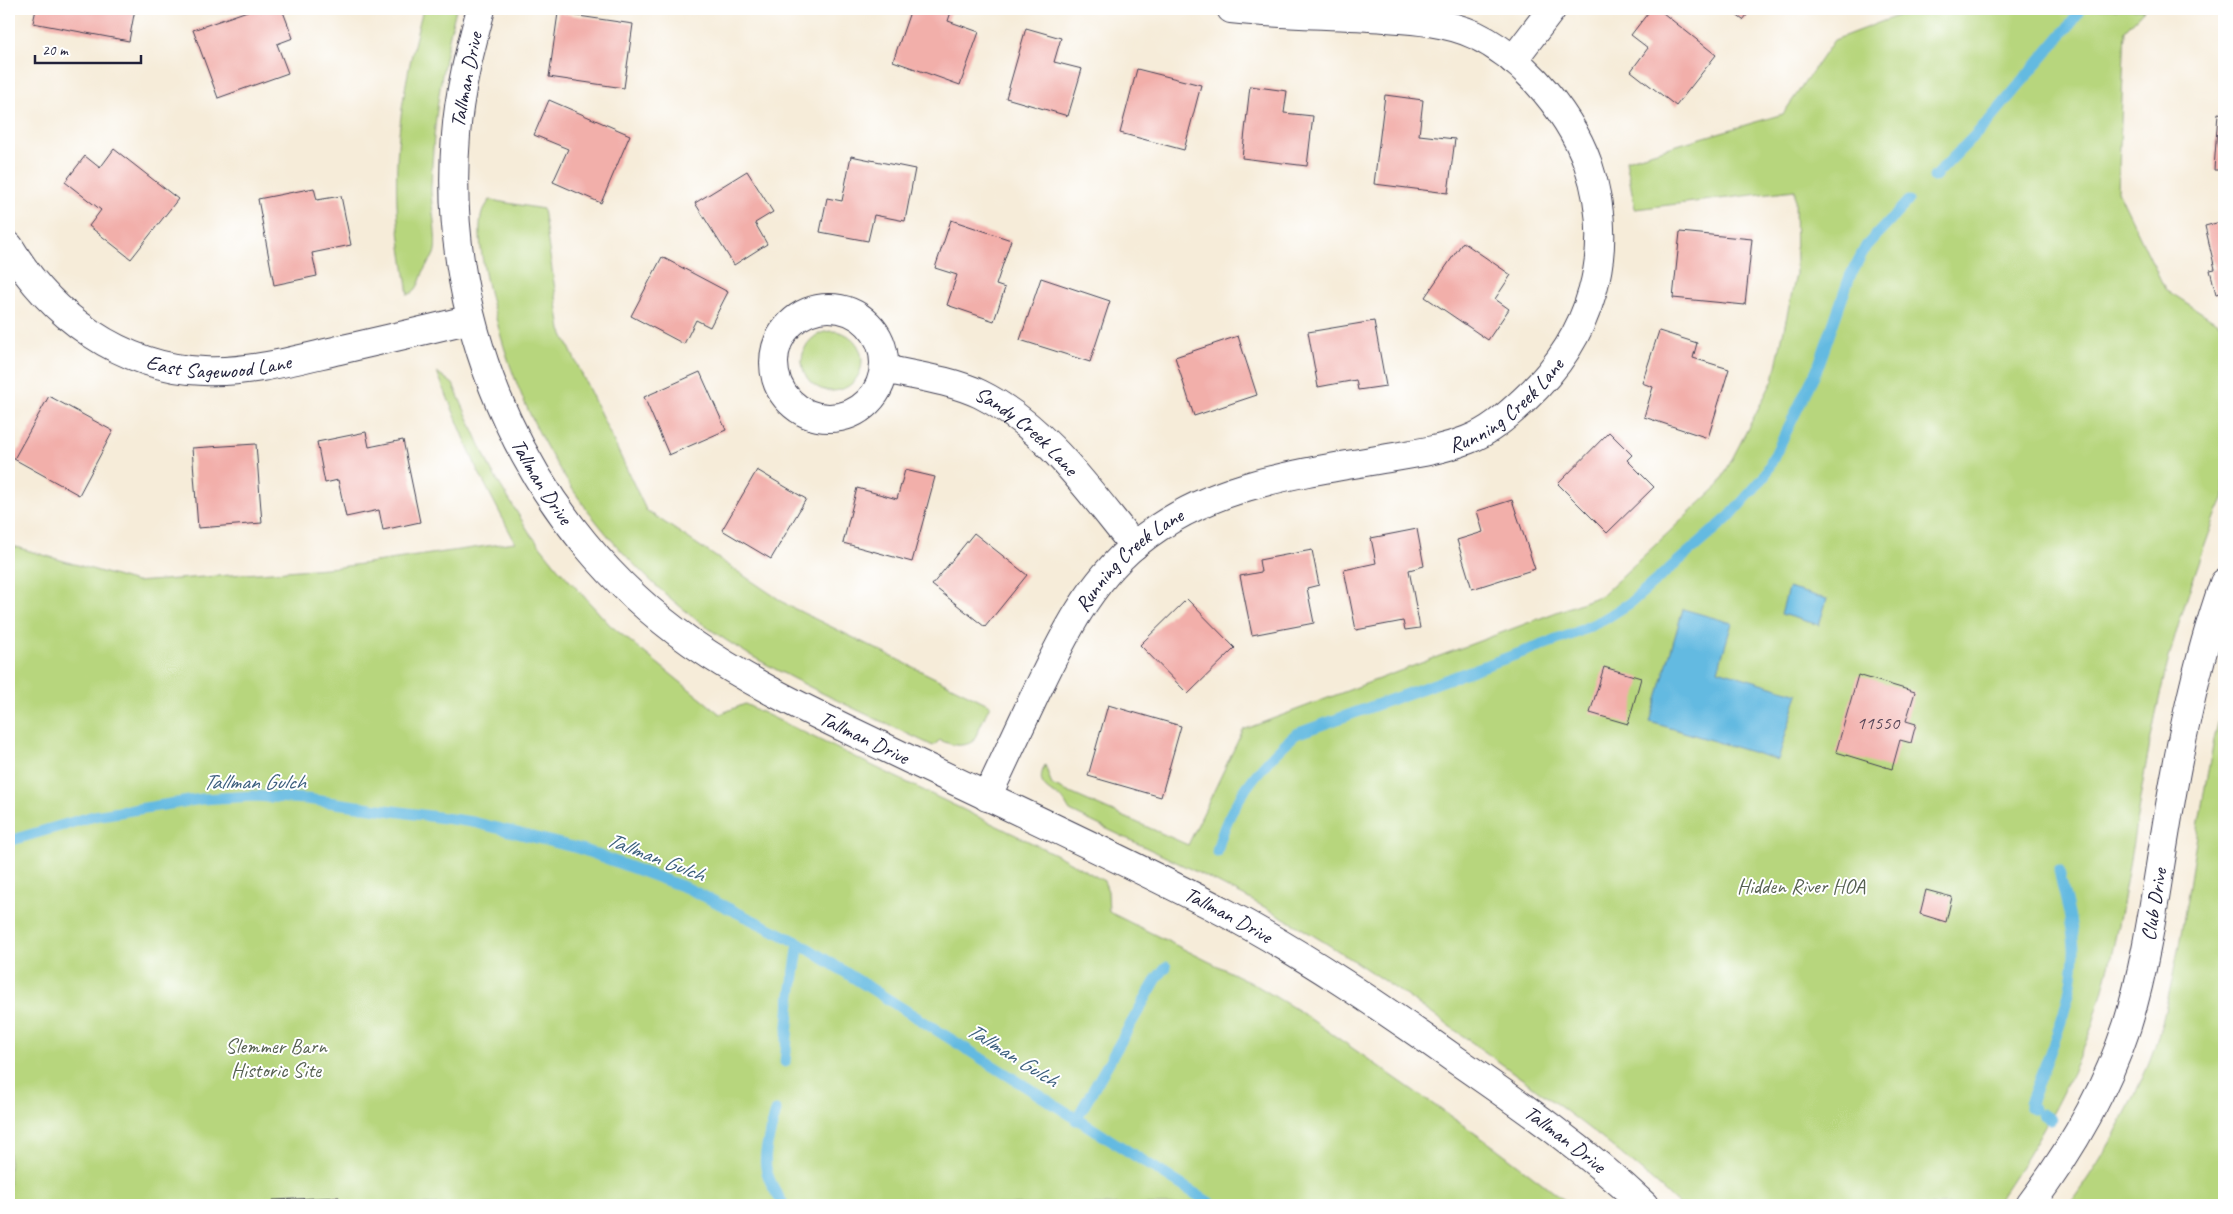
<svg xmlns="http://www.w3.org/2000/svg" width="2233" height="1214" font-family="Caveat,sans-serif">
  <rect width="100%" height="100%" fill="#fff"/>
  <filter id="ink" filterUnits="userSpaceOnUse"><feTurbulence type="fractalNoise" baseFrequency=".02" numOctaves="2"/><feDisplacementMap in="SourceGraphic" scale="10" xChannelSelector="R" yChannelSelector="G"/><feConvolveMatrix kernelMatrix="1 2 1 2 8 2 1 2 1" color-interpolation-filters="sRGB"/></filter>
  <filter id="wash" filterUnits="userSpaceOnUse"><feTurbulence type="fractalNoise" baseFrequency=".0096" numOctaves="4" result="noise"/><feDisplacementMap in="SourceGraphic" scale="20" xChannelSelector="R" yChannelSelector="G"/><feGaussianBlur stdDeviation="1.12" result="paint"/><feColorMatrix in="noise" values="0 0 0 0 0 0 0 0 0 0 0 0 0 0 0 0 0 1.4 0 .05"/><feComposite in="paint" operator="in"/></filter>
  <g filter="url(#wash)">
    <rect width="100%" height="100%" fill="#f6ecd9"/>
    <g fill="#b7d67d" stroke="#6c7c5c">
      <path d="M 423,9 L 456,9 C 441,68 433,125 431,186 C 430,202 439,242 434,254 C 432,260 426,265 424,270 C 420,280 419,290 408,295 C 404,265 398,234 397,204 C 394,137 406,73 423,9 Z"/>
      <path d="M 1915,9 L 2145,9 L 2125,30 L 2118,191 L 2165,289 L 2224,327 L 2224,497 L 2217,512 C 2195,572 2174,632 2160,695 C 2135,804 2127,917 2093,1023 C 2087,1042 2077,1061 2069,1079 C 2048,1123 2025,1162 1997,1202 L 1994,1205 L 1679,1205 C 1628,1156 1571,1114 1514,1073 C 1443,1021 1372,970 1296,925 C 1223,882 1145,848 1070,811 C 1067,807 1065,801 1061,798 C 1047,789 1035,785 1045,765 L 1052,785 L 1188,845 L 1243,730 L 1602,595 L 1718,486 L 1773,380 L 1796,274 L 1795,190 L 1635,209 L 1626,160 L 1783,114 L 1834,40 Z"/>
      <path d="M 490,200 L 543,209 L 561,330 L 646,510 L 789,606 L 990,705 L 973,742 C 960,747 953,746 940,740 L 933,746 C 871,716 807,688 748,654 C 624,580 533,462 497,322 C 490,297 474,237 482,213 C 484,209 487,204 490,200 Z"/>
      <circle cx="832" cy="361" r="30"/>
      <polygon points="437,372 453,384 491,470 529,532 557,567 610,625 720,714 745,704 1057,855 1104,881 1108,891 1109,912 1254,984 1299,1011 1496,1148 1571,1205 9,1205 9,545 136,582 340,567 515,542 477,469"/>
      <path d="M 2224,698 L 2224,1205 L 2069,1205 C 2108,1152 2144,1088 2162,1023 C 2190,916 2196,805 2224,698 Z"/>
    </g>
    <g fill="#64bae1" stroke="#436e8e">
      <polygon points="1788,588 1827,599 1819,625 1781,614"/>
      <polygon points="1683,609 1732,623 1718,670 1798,694 1778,760 1650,722"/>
    </g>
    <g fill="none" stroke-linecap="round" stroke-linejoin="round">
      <g stroke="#64bae1" stroke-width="11">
        <polyline points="1934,177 1987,123 2073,21 2080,9"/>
        <polyline points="9,841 94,816 202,799 254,796 306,799 473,822 581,849 687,888 799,943 1213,1205"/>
        <path d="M 1217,852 C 1227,805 1261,764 1296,734 L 1573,634 L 1603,620 L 1630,603 L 1729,517 L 1764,477 L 1818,367 L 1850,276 L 1866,246 L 1908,201"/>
        <polyline points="785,1062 790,1001 799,943"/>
        <path d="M 2034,1109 L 2030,1107 L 2030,1103 C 2048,1056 2075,1000 2074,949 C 2073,921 2064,897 2059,870"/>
        <path d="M 776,1111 C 765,1155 756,1165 784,1205"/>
        <polyline points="2042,1114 2051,1120"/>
        <polyline points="1076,1120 1157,978 1166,967"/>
      </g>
    </g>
    <g id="blocks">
      <g fill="#f2afaa">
        <polygon points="36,9 135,9 129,41 33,23"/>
        <polygon points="253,9 282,9 293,38 277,44 288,73 218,98 193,30"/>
        <polygon points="911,9 952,9 948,21 979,32 960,85 893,61"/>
        <polygon points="1651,9 1658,9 1716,55 1676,106 1631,71 1648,48 1631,35"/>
        <polygon points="1728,9 1752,9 1743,20"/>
        <polygon points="558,13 633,24 624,88 549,77"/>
        <polygon points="1026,28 1061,38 1054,62 1082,69 1068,116 1006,98"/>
        <polygon points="1137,69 1201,85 1184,150 1120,133"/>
        <polygon points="1250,86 1287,91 1284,113 1313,116 1307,166 1242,158"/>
        <polygon points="1385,95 1423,100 1419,135 1455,139 1448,193 1374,184"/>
        <polygon points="549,100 630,135 601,203 553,182 568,149 534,135"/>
        <polygon points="2218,113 2224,114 2224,170 2214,170"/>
        <polygon points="114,149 178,199 131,259 89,226 101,210 65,182 85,156 100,168"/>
        <polygon points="851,156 915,169 905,221 874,215 868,241 820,232 827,198 842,201"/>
        <polygon points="747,171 773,212 755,223 767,244 734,265 695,203"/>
        <polygon points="314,188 317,200 341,196 351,245 312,253 317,276 274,285 258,199"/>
        <polygon points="951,220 1011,240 996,285 1005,288 994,321 947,305 957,275 935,268"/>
        <polygon points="2224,221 2224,292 2216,294 2210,270 2215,269 2205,226"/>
        <polygon points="1680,232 1752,239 1745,305 1673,298"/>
        <polygon points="1463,242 1511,275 1495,299 1509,309 1488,340 1425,297"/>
        <polygon points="662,257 728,292 710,327 696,320 684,344 631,316"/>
        <polygon points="1041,278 1110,301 1090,362 1020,340"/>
        <polygon points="1374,321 1386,386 1358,390 1356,380 1318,387 1308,332"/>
        <polygon points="1659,331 1697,343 1693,358 1729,369 1708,438 1644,417 1653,387 1642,383"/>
        <polygon points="1238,336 1257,395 1194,416 1175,357"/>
        <polygon points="700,372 726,430 669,455 644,397"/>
        <polygon points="49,396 113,431 79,495 14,459"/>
        <polygon points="366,432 369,447 403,440 420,522 383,530 379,510 346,517 338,480 325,483 317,442"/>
        <polygon points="1609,432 1632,455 1627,460 1654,487 1607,533 1558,484"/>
        <polygon points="256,444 262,523 198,528 192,448"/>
        <polygon points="757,470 806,499 771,559 722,530"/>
        <polygon points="905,470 935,477 912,562 843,543 857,488 897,499"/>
        <polygon points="1512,500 1535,569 1472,589 1457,540 1483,532 1477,511"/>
        <polygon points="1417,529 1424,566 1409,570 1420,628 1405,630 1403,621 1356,630 1344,570 1376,563 1371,538"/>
        <polygon points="974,533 1027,575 985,627 932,585"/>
        <polygon points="1312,550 1319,585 1307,588 1314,623 1252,635 1240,576 1261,572 1259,560"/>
        <polygon points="1187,599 1235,648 1188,694 1140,645"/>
        <polygon points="1604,667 1641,678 1628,724 1590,713"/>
        <polygon points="1858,675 1915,692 1906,721 1916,724 1913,735 1911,743 1900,740 1892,769 1836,752"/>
        <polygon points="1108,705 1181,726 1161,797 1088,776"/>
        <polygon points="1926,890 1952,897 1946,922 1920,914"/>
        <polygon points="339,1197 339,1205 273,1205 273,1200"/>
      </g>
    </g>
  </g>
  <g filter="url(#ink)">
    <use href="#blocks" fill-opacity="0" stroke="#424053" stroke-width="1"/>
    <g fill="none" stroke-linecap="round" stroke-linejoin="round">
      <defs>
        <g id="minor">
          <path id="s1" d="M 481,9 C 470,50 459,92 456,135 C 440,332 530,529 692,643 C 752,685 820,716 886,748 C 998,802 1113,854 1224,912 C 1305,955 1381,1007 1456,1060 C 1521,1105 1586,1150 1644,1205"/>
          <polyline points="1513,60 1552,9"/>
          <path id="s2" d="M 9,246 C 50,315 121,368 204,371 C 250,373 295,360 339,350 C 383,340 427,330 471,319"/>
          <circle cx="829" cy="363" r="55"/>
          <path id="s3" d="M 884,369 C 916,376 950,380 980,394 C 1045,426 1089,491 1134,546"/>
          <path id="s4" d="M 987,797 C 1003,763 1019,729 1035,695 C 1062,639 1087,585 1136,544 C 1204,488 1286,475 1371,461 C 1403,455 1436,452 1467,440 C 1489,432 1507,416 1524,400 C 1591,338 1618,252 1588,164 C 1577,133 1558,105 1536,81 C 1518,62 1498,46 1475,35 C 1447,22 1415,20 1385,18 C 1334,14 1282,15 1231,9"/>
          <path id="s5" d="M 2030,1205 C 2070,1152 2106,1089 2127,1026 C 2146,965 2154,903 2164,841 C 2178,754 2195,665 2224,583"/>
        </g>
      </defs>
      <use href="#minor" stroke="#424053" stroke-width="30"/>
      <use href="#minor" stroke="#fff" stroke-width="28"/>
    </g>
  </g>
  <g text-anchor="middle" stroke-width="4" stroke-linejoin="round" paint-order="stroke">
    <g font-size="19" fill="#564557">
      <text x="1878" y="729">11550</text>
    </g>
    <g font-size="21" fill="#22223b" stroke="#fff">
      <text transform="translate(466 80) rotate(-79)" y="7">Tallman Drive</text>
      <text dy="7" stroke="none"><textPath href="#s2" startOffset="256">East Sagewood Lane</textPath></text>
      <text dy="7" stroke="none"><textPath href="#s4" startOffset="699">Running Creek Lane</textPath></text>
      <text dy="7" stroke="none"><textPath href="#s3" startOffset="159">Sandy Creek Lane</textPath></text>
      <text dy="7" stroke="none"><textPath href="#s1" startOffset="492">Tallman Drive</textPath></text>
      <text dy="7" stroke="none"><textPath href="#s4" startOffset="280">Running Creek Lane</textPath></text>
      <text dy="7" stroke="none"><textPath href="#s1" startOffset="911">Tallman Drive</textPath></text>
      <text dy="7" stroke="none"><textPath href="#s5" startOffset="329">Club Drive</textPath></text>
      <text dy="7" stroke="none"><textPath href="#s1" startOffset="1316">Tallman Drive</textPath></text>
      <text dy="7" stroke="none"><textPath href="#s1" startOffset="1721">Tallman Drive</textPath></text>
    </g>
    <g font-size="21" fill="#566152" stroke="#fff">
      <text x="1801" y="893">Hidden River HOA</text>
      <text x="276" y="1053">Slemmer Barn<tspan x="276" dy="24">Historic Site</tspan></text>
    </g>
    <g font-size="22" font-style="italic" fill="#3c5f7d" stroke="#fff">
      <text x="254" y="789">Tallman Gulch</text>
      <text transform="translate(656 856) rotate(21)" y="8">Tallman Gulch</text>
      <text transform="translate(1013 1054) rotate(32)" y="8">Tallman Gulch</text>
    </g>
  </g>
  <rect width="2233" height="1214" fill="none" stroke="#fff" stroke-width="30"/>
  <path d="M35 55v8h106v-8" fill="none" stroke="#22223b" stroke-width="2.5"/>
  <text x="42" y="55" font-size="15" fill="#22223b" stroke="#ffffff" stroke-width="4" paint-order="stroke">20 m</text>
</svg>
